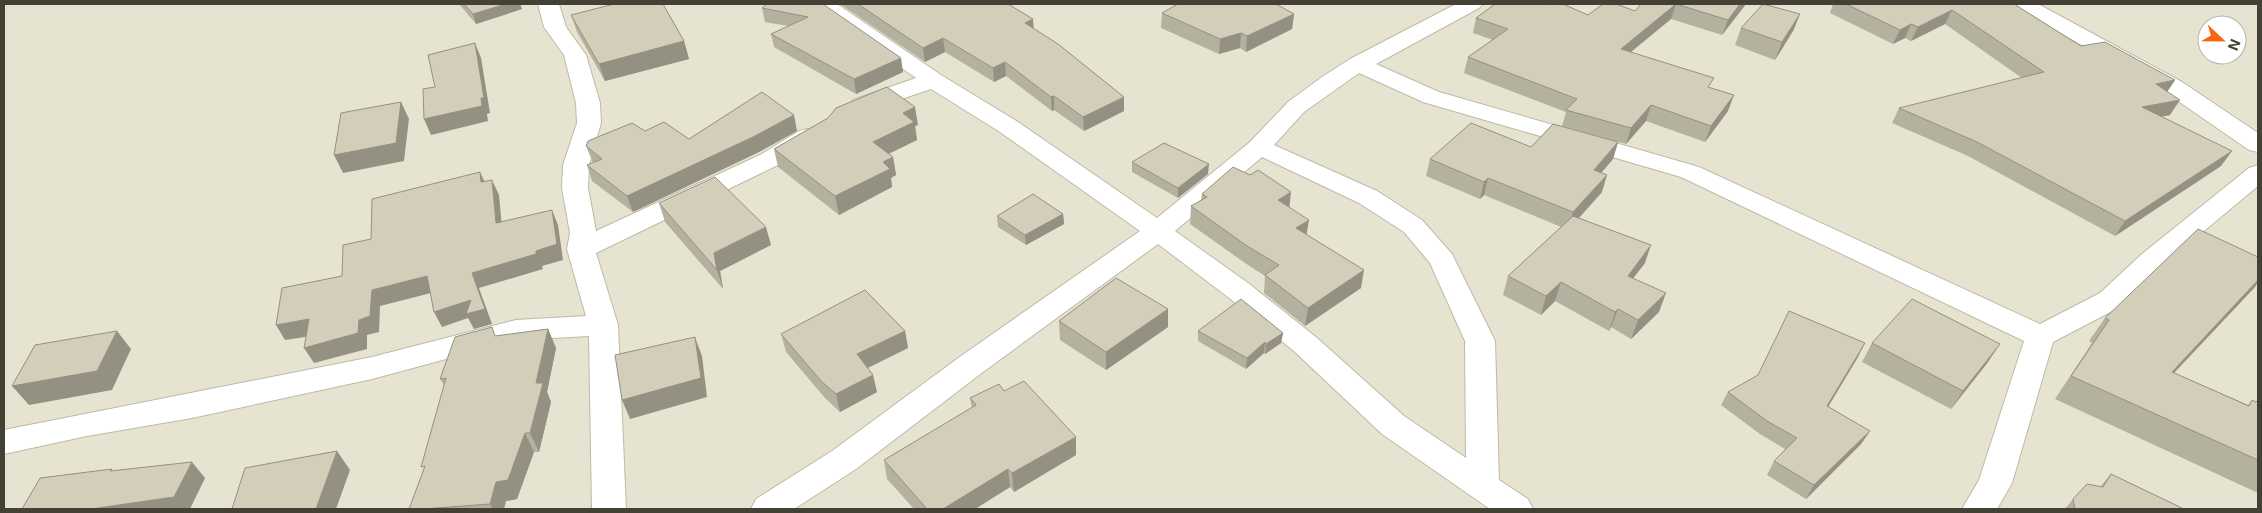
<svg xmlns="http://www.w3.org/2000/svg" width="2262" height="513" font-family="Inter,sans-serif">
  <rect width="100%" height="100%" fill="#f2f0e3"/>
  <path fill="#e6e4d1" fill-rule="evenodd" d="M 4,4 L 2258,4 L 2258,509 L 4,509 ZM 2207,25 L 2237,25 L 2237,55 L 2207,55 Z"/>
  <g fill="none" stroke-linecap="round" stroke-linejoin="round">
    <defs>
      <g id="minor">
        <polygon points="538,4 559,4 566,27 586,55 600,103 601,123 589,165 588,188 596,231 760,155 799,131 808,129 817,131 820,136 817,141 778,165 596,253 618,325 626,509 592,509 589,336 516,340 372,379 192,418 87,436 4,454 4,430 372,357 516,320 586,316 567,249 570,233 562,188 563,165 577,123 576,103 564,55 544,27"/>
        <path d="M 813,4 L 837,4 L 941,75 L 1018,122 L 1157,218 L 1250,142 L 1288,102 L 1322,77 L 1350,59 L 1456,4 L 1483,4 L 1479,8 L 1376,64 L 1439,92 L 1699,167 L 2040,324 L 2100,293 L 2142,254 L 2249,168 L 2258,165 L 2258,186 L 2162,266 L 2120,307 L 2053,342 L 2012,483 L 1997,509 L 1962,509 L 1979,480 L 2024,341 L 1681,177 L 1423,102 L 1359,73 L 1304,112 L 1274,145 L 1377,191 L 1422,220 L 1452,254 L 1495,341 L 1499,480 L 1528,499 L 1533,509 L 1490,509 L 1382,434 L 1295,352 L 1228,297 L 1158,244 L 983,372 L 856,469 L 794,509 L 751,509 L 756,499 L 832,451 L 961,356 L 1140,231 L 1000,132 L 931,89 L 869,110 L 861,112 L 853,110 L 849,105 L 853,100 L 916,78 L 816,8 ZM 1262,157 L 1359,203 L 1404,232 L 1430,263 L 1465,341 L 1466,458 L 1404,416 L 1317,338 L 1248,283 L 1175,231 Z"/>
        <polygon points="2012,4 2038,4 2182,82 2258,133 2258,152 2249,150 2165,92 2016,8"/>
      </g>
    </defs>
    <use href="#minor" stroke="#bdbaa6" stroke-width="2"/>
    <use href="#minor" fill="#fff" fill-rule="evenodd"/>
  </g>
  <g fill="#b5b19f">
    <polygon points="459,4 520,4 522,9 476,24"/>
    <polygon points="823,4 903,72 856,94 774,47 771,34 788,26 765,22 762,8"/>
    <polygon points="840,4 1008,4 1033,19 1033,29 1124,97 1124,111 1084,131 1054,110 1052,111 1006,76 994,82 945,52 925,62"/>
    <polygon points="1641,4 1746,4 1722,35 1671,19 1631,52 1710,88 1728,111 1705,142 1646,121 1626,144 1562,126 1566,112 1464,73 1468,57 1493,40 1473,33 1476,18 1588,15 1610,5 1635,11"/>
    <polygon points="1833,4 2014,4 2081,46 2175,80 2167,92 2170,115 2161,117 2221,166 2115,236 1968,156 1892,123 1899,108 2022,78 1945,24 1911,41 1905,38 1893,44 1830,13"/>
    <polygon points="1162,13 1294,14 1292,29 1246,52 1240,48 1219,54 1161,28"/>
    <polygon points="1800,14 1793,31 1775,60 1735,45 1741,28"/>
    <polygon points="571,15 684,41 689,59 605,81 577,32"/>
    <polygon points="828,118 918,125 915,126 917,140 888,154 893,157 896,175 891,178 892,187 839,215 778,167 774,149"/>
    <polygon points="797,131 759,152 633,212 592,181 587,165 593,163 586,146"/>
    <polygon points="1618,142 1613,159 1601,173 1602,192 1579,218 1645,263 1633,278 1659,312 1631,339 1611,327 1609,331 1555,301 1541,315 1503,295 1508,276 1561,227 1484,195 1480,199 1426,176 1430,159 1531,147"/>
    <polygon points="1132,162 1208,174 1178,198 1132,172"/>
    <polygon points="1202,194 1289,207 1307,235 1361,288 1305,326 1264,293 1265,276 1245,263 1190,224 1191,206 1201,200"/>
    <polygon points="659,203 771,245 720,271 723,289 665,222"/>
    <polygon points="1063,214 1064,224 1026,245 998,227 997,216"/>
    <polygon points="2255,287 2174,373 2248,405 2252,400 2256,402 2258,400 2258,493 2055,399 2092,343 2089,341 2105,318"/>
    <polygon points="1059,321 1168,327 1106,370 1060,340"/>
    <polygon points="548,329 556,348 547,392 551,402 539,452 534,452 517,499 506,501 504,509 409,509 423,471 444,385 440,379 496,336"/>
    <polygon points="905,331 908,348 868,368 877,392 840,412 825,398 786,352 781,334"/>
    <polygon points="1198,331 1283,333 1281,343 1265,354 1264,353 1246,369 1198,341"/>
    <polygon points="1872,343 1988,362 1951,409 1862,362"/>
    <polygon points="1858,357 1828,407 1870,431 1861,444 1806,499 1767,475 1774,461 1785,449 1760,434 1721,405 1728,392"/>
    <polygon points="1004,391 1076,437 1076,455 1014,492 1010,487 975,509 914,509 887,479 884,460 972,408 970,398"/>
    <polygon points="2111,474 2184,509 2065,509 2073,499 2100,487"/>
  </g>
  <g fill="#949082">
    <polygon points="506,4 520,4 522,9 476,24 473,14"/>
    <polygon points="1676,4 1671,19 1616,64 1621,49"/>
    <polygon points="1740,4 1746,4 1722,35 1728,20"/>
    <polygon points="1952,10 1945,24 1911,41 1918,27"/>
    <polygon points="1294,14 1292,29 1246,52 1247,36"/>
    <polygon points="1800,14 1793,31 1775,60 1782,42"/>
    <polygon points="1033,19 1034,33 1025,23"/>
    <polygon points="1911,24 1905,38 1893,44 1900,30"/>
    <polygon points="1241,33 1240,48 1219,54 1220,39"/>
    <polygon points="943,38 945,52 925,62 923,48"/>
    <polygon points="684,41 689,59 605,81 599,64"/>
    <polygon points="475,43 481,58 490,113 487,114 488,121 431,135 424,119"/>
    <polygon points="901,58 903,72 856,94 854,79"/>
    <polygon points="1005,62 1006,76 994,82 993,68"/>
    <polygon points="2175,80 2165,95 2156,84"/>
    <polygon points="1734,95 1728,111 1705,142 1711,126"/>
    <polygon points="1054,96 1054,110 1052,111 1051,97"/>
    <polygon points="1124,97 1124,111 1084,131 1083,117"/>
    <polygon points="2180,100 2170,115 2132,122 2142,107"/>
    <polygon points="401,102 409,119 404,161 343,173 334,155"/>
    <polygon points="1651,105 1646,121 1626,144 1631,128"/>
    <polygon points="915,107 918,125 915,126 917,140 876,160 873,142 903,113"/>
    <polygon points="794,115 797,131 759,152 633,212 627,196"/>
    <polygon points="1618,142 1613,159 1589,187 1594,170"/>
    <polygon points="2232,151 2221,166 2115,236 2125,221"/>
    <polygon points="893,157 896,175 891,178 892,187 839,215 835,196 883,162"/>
    <polygon points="1209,164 1208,174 1178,198 1178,188"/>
    <polygon points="480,172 487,187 481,182"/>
    <polygon points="1607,175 1602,192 1568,230 1573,212"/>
    <polygon points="1488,178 1484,195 1480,199 1484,182"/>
    <polygon points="492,180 499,195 503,238 496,223"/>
    <polygon points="1291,192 1289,210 1278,200"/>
    <polygon points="552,210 558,225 563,260 542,266 543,269 479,288 492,324 474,329 468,318 442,327 434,312 472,273 536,251"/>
    <polygon points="1063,214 1064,224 1026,245 1025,235"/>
    <polygon points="1309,220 1306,238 1296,228"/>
    <polygon points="766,227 771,245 720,271 723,289 717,270 714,253"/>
    <polygon points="1651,245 1645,263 1621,294 1628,276"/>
    <polygon points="1364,270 1361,288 1305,326 1308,308"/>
    <polygon points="427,276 435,292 380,306 379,332 367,335 367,349 314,363 304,348 372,290"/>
    <polygon points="2258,280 2258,282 2255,287 2153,395 2172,372"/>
    <polygon points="1561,282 1555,301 1541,315 1546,296"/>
    <polygon points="1666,293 1659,312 1631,339 1638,320"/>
    <polygon points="1168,309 1168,327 1106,370 1106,352"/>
    <polygon points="1618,309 1611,327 1609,331 1615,312"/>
    <polygon points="309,319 318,335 285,340 276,325"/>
    <polygon points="548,329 556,348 547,392 551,402 539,452 530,433 536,383"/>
    <polygon points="117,331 131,349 112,390 29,405 12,386"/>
    <polygon points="905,331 908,348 861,371 857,354"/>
    <polygon points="1283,333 1281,343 1265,354 1266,344"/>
    <polygon points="695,337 702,356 707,397 630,419 622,400"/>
    <polygon points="1265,342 1264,353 1246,369 1247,358"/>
    <polygon points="1865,343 1858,357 1820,420 1827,406"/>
    <polygon points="2000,344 1988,362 1951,409 1963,391"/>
    <polygon points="873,375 877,392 840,412 836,394"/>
    <polygon points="1870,431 1861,444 1806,499 1814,485"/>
    <polygon points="525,433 534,452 517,499 506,501 504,509 493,509 490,504 496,482"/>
    <polygon points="1076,437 1076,455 1014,492 1012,473"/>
    <polygon points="337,451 350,470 336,509 316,509"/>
    <polygon points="192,462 205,478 190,509 91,509"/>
    <polygon points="1008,469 1010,487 975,509 943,509"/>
  </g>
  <g fill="#d3ceb9" stroke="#949082">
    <polygon points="464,4 506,4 473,14"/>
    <polygon points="614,4 663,4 684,41 599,64 571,15"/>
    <polygon points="767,4 823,4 901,58 854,79 771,34 808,17 762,8"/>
    <polygon points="858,4 1008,4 1033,19 1025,23 1058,44 1124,97 1083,117 1054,96 1051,97 1005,62 993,68 943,38 923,48"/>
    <polygon points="1178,4 1276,4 1294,14 1247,36 1241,33 1220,39 1162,13"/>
    <polygon points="1495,4 1543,4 1545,5 1547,4 1563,4 1588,15 1603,4 1607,4 1610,5 1612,4 1616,4 1635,11 1641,4 1740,4 1728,20 1676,4 1621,49 1714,78 1708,87 1734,95 1711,126 1651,105 1631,128 1566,110 1577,99 1468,57 1508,29 1476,18"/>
    <polygon points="1763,4 1800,14 1782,42 1741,28"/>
    <polygon points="1846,4 2014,4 2081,46 2105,42 2175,80 2156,84 2180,100 2142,107 2232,151 2125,221 1977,142 1899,108 2044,72 1952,10 1918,27 1911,24 1900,30"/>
    <polygon points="475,43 484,98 481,98 482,106 424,119 423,89 435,87 428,55"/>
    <polygon points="887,87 915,107 903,113 914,122 873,142 893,157 883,162 890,169 835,196 774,149 828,118 836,108"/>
    <polygon points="762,92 794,115 755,136 627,196 587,165 602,159 586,146 588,141 632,123 645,131 664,122 689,139"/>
    <polygon points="401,102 396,143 334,155 341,113"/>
    <polygon points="1471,123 1531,147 1553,124 1618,142 1594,170 1607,175 1573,212 1488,178 1484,182 1430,159"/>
    <polygon points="1164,143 1209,164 1178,188 1132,162"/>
    <polygon points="1233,167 1250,175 1258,170 1291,192 1278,200 1309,220 1296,228 1364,270 1308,308 1265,275 1279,265 1247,246 1191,206 1207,197 1202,194"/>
    <polygon points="480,172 481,182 492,180 496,223 552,210 557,244 536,251 536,254 472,273 485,309 466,314 471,300 434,312 427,276 372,290 370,316 359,320 358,333 304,348 309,319 276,325 282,288 342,276 343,245 371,239 372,199"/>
    <polygon points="715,177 766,227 714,253 717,270 659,203"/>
    <polygon points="1033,194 1063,214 1025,235 997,216"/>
    <polygon points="1573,216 1651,245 1628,276 1666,293 1638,320 1618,309 1615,312 1561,282 1546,296 1508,276"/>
    <polygon points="2198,229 2258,257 2258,280 2172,372 2249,406 2252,400 2256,402 2258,400 2258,460 2071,376 2109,320 2105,318"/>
    <polygon points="1116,278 1168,309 1106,352 1059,321"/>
    <polygon points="865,290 905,331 857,354 873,375 836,394 821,381 781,334"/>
    <polygon points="1241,299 1283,333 1266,344 1265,342 1247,358 1198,331"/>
    <polygon points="1912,299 2000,344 1963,391 1872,343"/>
    <polygon points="1789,311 1865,343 1827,406 1870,431 1814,485 1774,461 1797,438 1767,421 1728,392 1758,375"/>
    <polygon points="492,327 495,336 548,329 536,383 543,383 530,433 525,433 508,480 496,482 490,504 423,509 409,509 425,466 421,467 446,378 440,379 455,337"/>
    <polygon points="117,331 97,371 12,386 35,345"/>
    <polygon points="695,337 701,378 622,400 615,355"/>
    <polygon points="1024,381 1076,437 1012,473 1008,469 943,509 927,509 884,460 976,405 970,398 999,384 1004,391"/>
    <polygon points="337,451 316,509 232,509 245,468"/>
    <polygon points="192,462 174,497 91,509 22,509 40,478 112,469 110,471"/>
    <polygon points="2111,474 2184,509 2075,509 2073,499 2087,484 2103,487"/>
  </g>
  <rect width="2262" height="513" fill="none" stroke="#444134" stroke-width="10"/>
  <g transform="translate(2222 40) rotate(112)"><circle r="24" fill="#ffffff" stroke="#b4b3ae"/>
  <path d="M0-4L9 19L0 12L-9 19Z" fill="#fb6411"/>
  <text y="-8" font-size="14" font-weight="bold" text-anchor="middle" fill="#444134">N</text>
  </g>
</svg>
